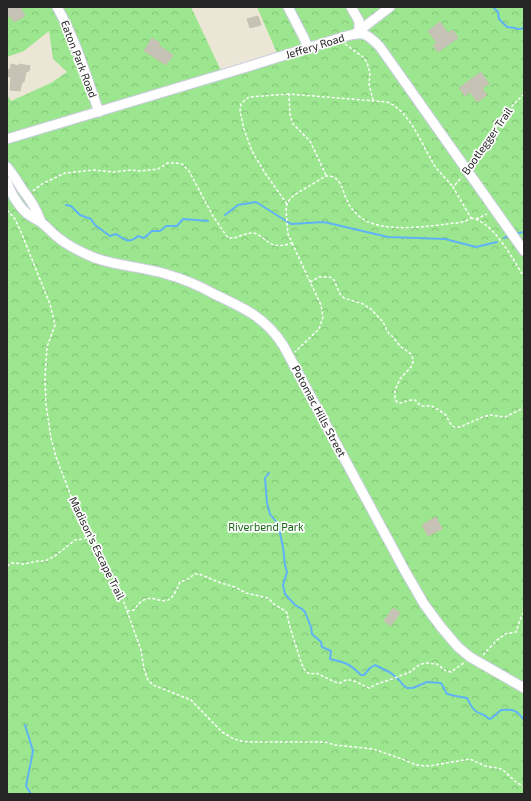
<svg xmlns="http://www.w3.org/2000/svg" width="531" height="801" font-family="'Exo 2',sans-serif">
  <defs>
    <pattern id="forest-crowns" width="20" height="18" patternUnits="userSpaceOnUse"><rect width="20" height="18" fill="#9be68e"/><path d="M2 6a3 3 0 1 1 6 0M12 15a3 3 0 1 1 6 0" fill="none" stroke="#85c57a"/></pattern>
  </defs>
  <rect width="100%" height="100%" fill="#ebe6d6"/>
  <polygon fill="url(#forest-crowns)" points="7,7 191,7 224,77 280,60 257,7 524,7 524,794 7,794 7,95 11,101 51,83 67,72 53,59 49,31 24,51 7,57"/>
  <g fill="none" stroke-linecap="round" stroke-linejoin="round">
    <g stroke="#60b2f6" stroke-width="2">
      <polyline points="494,8 498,12 499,19 507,27 515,28 517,29 521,29 524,27"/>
      <path d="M 66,205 L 71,206 L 80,215 L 91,219 L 95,225 L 110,236 L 116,234 C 125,240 129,244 138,236 L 144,238 L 152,231 L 160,231 L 166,226 L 177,226 L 183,219 L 208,221"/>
      <polyline points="225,215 238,205 256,202 291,224 324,222 388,237 445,239 476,247 497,242"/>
      <polyline points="518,233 524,232"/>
      <polyline points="504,238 509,236"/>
      <path d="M 269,473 L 265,478 L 267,503 L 270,514 L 278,524 L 283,547 L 285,565 L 287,572 L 283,585 L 285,594 L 295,605 L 302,609 L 305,612 L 311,627 L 312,634 L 321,642 L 322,647 L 331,651 L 330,659 C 345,662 350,664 361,675 L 364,675 L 370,668 L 375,665 L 391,673 L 399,680 L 403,685 L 407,688 L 413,688 L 427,682 L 441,683 L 447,694 L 456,696 L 467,698 C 469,702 472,709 477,712 C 482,715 484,713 489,719 L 492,718 L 501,710 C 513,709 517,710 524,720"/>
      <polyline points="25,725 33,751 26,786 31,794"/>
    </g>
  </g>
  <g fill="#c6c2b6" stroke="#c6c2b0">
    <polygon points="7,7 20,7 25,16 14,22 10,16 7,18"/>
    <polygon points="258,16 261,25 250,28 247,19"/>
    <polygon points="440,22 448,33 453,30 458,38 438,52 433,45 437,43 428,31"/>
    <polygon points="152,38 160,43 158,45 173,55 166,65 144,51"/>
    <polygon points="11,64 19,66 19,64 30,66 29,71 26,72 24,82 22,82 20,91 10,90 11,77 7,76 7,69 10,70"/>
    <polygon points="481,72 489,84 482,88 487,95 477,102 470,92 465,96 459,88"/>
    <polygon points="436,517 442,529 428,536 422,525"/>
    <polygon points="393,608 400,613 391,626 384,621"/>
  </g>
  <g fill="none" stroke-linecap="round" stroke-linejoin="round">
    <defs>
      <g id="minor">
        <path d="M 57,7 C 76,40 86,76 99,112"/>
        <polyline points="288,7 304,38 308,48"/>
        <polyline points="351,7 359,21 359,31"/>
        <polyline points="355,34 390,7"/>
        <path d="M 7,139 L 247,67 L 343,37 C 362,31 366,32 380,47 L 524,251"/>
        <path d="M 7,167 C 13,174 17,181 22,189 C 31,201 36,208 41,222"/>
        <path d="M 7,182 C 10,192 20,209 29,215 C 33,218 38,220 42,223 C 48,228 53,234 60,239 C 70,247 83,253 95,258 C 118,266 142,267 166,274 C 184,279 200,286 216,295 C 244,308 266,318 283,345 L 405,571 L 424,604 L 441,627 L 458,647 L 470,657 L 524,688"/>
      </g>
    </defs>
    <use href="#minor" stroke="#cbcce1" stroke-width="11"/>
    <g stroke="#fff" stroke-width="1.5" stroke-dasharray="3 2" stroke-linecap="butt">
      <polyline points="345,44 363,57 367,62 370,73 369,84 373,100"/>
      <polyline points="472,164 490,141 502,117 508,110 524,94"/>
      <path d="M 326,175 L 310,141 L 293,124 L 290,115 L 289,94 L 387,102 C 410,111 421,143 433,163 C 438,172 447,179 453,187"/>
      <path d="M 33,191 L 42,184 L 65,173 L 94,170 L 114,172 L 131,170 L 141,171 L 158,169 L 168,163 L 176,163 L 182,164 L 189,171 L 213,216 L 228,238 C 238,239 243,233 252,233 C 257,233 260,236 263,238 C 273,247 280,247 292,243 L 288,234 L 287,224 L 286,208 L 287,204 L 290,199 L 294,195 L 326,176 C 329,176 333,176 335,178 C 342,182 343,193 347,200 C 349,206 354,212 360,217 C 380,233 423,227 447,224 C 455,223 464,223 471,218 L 453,187 L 462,177"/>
      <polyline points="287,204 265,173 252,151 244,129 240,111 241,104 245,100 249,97 289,94"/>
      <polyline points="7,210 15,219 21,232 50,304 55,325 47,347 45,377 46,405 51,438 56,457 79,517 104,559 121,594 141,650 144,669 148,680 153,685 191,700 222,732 234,739 241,741 250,742 325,742 335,745 373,749 402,759 416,765 429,766 470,759 485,766 502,769 517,783 524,786"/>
      <path d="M 471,218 C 493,221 513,259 524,277"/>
      <polyline points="476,219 487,214"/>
      <polyline points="292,243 321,305 323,317 319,329 295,352"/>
      <polyline points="310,282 319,277 330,277 334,280 340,294 344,298 363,304 371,309 383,322 389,334 392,336 400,346 411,354 413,359 413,362 411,367 400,379 395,390 395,399 397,402 400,403 411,400 415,400 421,406 432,406 445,414 452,426 455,427 460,427 483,417 490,415 505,417 524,408"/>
      <polyline points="7,566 12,563 24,564 38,561 45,561 55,556 75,540 83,539 90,535"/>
      <path d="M 127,611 L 134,610 C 149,586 162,609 172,597 C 175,593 178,587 180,582 L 190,578 L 194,574 L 199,574 L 221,583 L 235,587 L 246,593 L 268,598 L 275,605 L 284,610 L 287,613 L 289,624 L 301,662 L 304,669 L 308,673 L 311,674 L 316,673 L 335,682 L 340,683 L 346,680 L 350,680 L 357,682 L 366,687 L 369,688 L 377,684 L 392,679 L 410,672 L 419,665 L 425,663 L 437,664 L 446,671 L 451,672 L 465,662"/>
      <polyline points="483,655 496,641 505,634 516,632 520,620 524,612"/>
    </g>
    <use href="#minor" stroke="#fff" stroke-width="9"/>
  </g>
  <g text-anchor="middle" stroke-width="3.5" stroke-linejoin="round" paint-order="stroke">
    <g font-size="11" fill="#262626" stroke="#fff">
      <text transform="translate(315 46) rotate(-17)" y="4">Jeffery Road</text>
      <text transform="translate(79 59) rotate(69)" y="4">Eaton Park Road</text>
      <text transform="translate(487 141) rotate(-55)" y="4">Bootlegger Trail</text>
      <text transform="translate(319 411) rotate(62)" y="4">Potomac Hills Street</text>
      <text transform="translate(97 548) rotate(64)" y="4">Madison's Escape Trail</text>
    </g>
    <g font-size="11" fill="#166614" stroke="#fff">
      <text x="266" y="531">Riverbend Park</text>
    </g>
  </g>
  <rect width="531" height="801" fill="none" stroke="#262626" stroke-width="16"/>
</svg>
